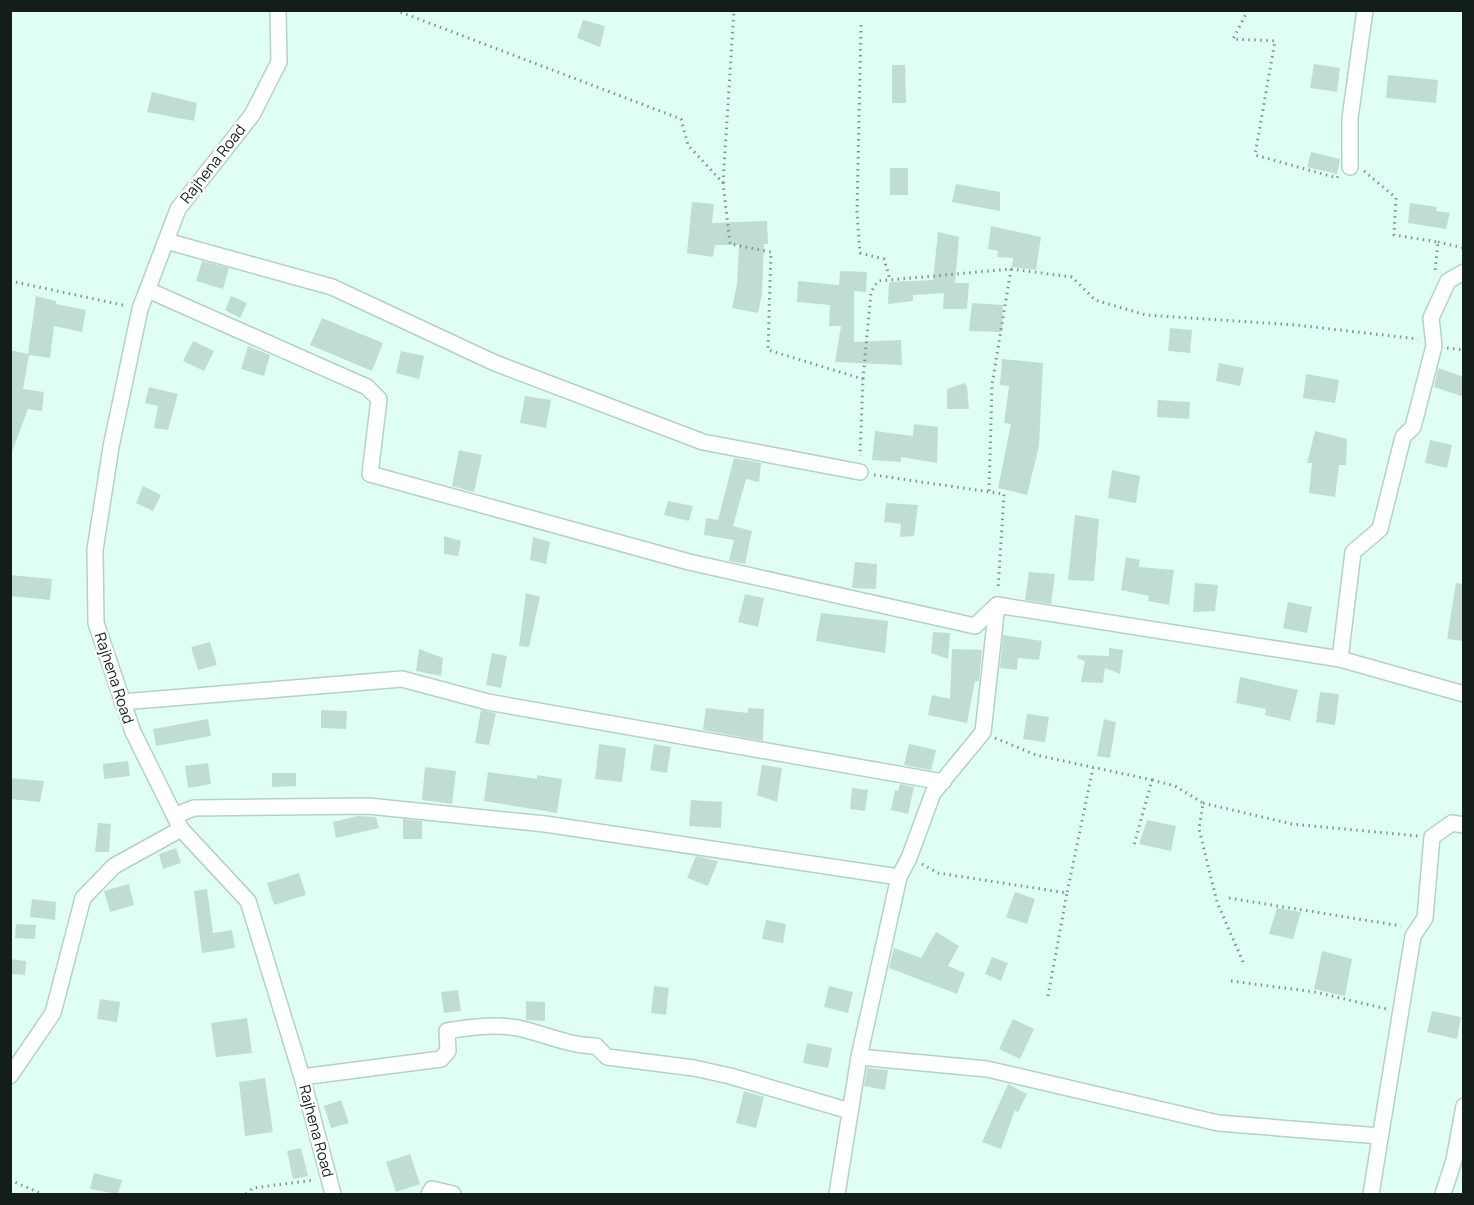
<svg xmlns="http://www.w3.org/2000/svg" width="1474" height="1205" font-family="Manrope,sans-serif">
  <rect width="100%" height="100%" fill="#e0fff4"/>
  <g fill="#bfddd3">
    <polygon points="583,20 605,26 600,47 577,38"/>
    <polygon points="1314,64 1340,68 1337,92 1310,88"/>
    <polygon points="892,65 905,65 906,103 892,103"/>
    <polygon points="1388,75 1438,80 1436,103 1386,98"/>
    <polygon points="152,92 197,103 194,121 147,112"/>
    <polygon points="1311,152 1340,159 1337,174 1307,167"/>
    <rect x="890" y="168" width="18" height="27"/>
    <polygon points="956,184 1000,192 1000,211 952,202"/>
    <polygon points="692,202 714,204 712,223 767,221 768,244 764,244 762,294 758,313 732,308 737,284 739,245 715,245 713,257 687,253"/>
    <polygon points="1410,203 1437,207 1436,211 1450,213 1446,229 1408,223"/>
    <polygon points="991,226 1041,237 1036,270 1012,267 1013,258 997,257 998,251 988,249"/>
    <polygon points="938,232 959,237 955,283 969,283 967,309 943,309 944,293 913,295 913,301 888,304 889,282 933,280"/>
    <polygon points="202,261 229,268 223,289 196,281"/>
    <polygon points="840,271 867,272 866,292 854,291 854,342 901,340 902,365 835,362 841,326 829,326 830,305 797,302 798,281 839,285"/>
    <polygon points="36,296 56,301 56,304 86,310 82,332 54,326 50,358 29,355 23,389 44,392 42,411 28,409 12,452 10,350 28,354"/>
    <polygon points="231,296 247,303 240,318 225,310"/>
    <polygon points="972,303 1003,305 1002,332 969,331"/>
    <polygon points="322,318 383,343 372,371 310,345"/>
    <polygon points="1170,328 1192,330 1190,353 1168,351"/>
    <polygon points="193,341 214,351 204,371 183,361"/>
    <polygon points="248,346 270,355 264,376 241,369"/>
    <polygon points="401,351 424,356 419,379 396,373"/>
    <polygon points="1002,359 1043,363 1039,446 1027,495 998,488 1011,424 1004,423 1009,386 1000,385"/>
    <polygon points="1219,363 1244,368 1240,386 1216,381"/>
    <polygon points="1438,368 1464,377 1464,397 1434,387"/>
    <polygon points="1306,374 1339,380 1335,403 1303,398"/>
    <polygon points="964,383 967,386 969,409 947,409 947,389"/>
    <polygon points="149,387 178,394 168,430 154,428 158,406 145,403"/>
    <polygon points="525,396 551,400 546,428 520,423"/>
    <polygon points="1158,400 1190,402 1189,419 1157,417"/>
    <polygon points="914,424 938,427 937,463 901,457 901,462 872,460 875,431 913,436"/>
    <polygon points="1315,431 1347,439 1346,465 1339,465 1335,497 1309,493 1312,463 1307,463"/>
    <polygon points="1430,440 1452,445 1447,468 1425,463"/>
    <polygon points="459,450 482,455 474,492 452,486"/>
    <polygon points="734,458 761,463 759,482 746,479 733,526 752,531 745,564 729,561 734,540 704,535 706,518 718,520"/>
    <polygon points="1112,470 1140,476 1136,503 1108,498"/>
    <polygon points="143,486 161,495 153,511 136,503"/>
    <polygon points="668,501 693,506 689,521 664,515"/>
    <polygon points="886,503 918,505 914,536 900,537 901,524 884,522"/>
    <polygon points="1075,515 1099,519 1094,581 1068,580"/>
    <polygon points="444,536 461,541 458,556 444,554"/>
    <polygon points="533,537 550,542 546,564 530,560"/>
    <polygon points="1126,557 1140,560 1139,567 1174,570 1169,605 1148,601 1149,596 1121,590"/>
    <polygon points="855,562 877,564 876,589 852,588"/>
    <polygon points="1029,572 1055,574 1051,604 1025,600"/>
    <polygon points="10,575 52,579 50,600 10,596"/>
    <polygon points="1195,583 1218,585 1215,611 1193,612"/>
    <polygon points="1456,583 1464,584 1464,641 1447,639"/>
    <polygon points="526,593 540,597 529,647 519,646"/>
    <polygon points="745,594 764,598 758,627 738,622"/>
    <polygon points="1288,602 1312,607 1307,633 1283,628"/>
    <polygon points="821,613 888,621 885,653 816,641"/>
    <polygon points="933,632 950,633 948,659 931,653"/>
    <polygon points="1003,635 1042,641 1039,660 1018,658 1017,670 1000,668"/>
    <polygon points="210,642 217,665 198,670 191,647"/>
    <polygon points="1109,648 1123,650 1120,674 1105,668 1103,683 1081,682 1085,661 1077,658 1078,655 1109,656"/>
    <polygon points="419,649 443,658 441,676 416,671"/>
    <polygon points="952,649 982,650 979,681 975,681 967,723 928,715 932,695 950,699"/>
    <polygon points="492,653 507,656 501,688 486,685"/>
    <polygon points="1240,677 1298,690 1290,721 1265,715 1266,709 1236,703"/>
    <polygon points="1320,692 1339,694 1335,725 1316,722"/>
    <polygon points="706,708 748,713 748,708 764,709 763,741 703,730"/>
    <polygon points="321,710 347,711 346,729 321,728"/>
    <polygon points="481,710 496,713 489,745 475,743"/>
    <polygon points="1027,714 1049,717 1045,742 1023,739"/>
    <polygon points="208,719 211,736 156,746 153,729"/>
    <polygon points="1104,719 1116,722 1110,758 1097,756"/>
    <polygon points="599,744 626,748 622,782 595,779"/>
    <polygon points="654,744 671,747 667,773 650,770"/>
    <polygon points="909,744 936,750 931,770 904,765"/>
    <polygon points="128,761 130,776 104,779 103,764"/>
    <polygon points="208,763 211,784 188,788 185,766"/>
    <polygon points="762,765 782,768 777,802 757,795"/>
    <polygon points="425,767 456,771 452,804 422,800"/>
    <polygon points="488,772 537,779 537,775 562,779 557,813 484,801"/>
    <polygon points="272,773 296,773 296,786 272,787"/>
    <polygon points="10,778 44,781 40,802 10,799"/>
    <polygon points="900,784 914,787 908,814 891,810 895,790 898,791"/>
    <polygon points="852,788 868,790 865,811 850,809"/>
    <polygon points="691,800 722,802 721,828 689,826"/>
    <polygon points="358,816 376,817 379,828 336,838 333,822"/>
    <polygon points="403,819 422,821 422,839 403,839"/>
    <polygon points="1147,820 1176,826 1171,851 1139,844"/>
    <polygon points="98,823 111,824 109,852 95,852"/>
    <polygon points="176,848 181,863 163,869 159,854"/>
    <polygon points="696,856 718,861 708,886 687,878"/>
    <polygon points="299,873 306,895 274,905 267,883"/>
    <polygon points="129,884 134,905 110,912 104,891"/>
    <polygon points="207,889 213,933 232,930 235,948 202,953 194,891"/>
    <polygon points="1015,892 1035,899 1027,924 1006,917"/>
    <polygon points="32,899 56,902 55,920 30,917"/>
    <polygon points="1277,908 1301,912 1293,939 1269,934"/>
    <polygon points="766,920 786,924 783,943 762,939"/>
    <polygon points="16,924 36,925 35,939 15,938"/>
    <polygon points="936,932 959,946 948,966 965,973 957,994 889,968 894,948 921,958"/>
    <polygon points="1322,951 1352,959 1345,996 1314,989"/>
    <polygon points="992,957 1008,963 1001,981 985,974"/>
    <polygon points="10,959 26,961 25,975 10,974"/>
    <polygon points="654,986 669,988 666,1015 651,1013"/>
    <polygon points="829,986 853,992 848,1013 824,1007"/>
    <polygon points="458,990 461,1011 444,1013 441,992"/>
    <polygon points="100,999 120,1002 117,1022 97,1019"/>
    <polygon points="526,1001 545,1002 545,1021 526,1020"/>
    <polygon points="1432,1011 1461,1017 1457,1039 1427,1032"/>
    <polygon points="247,1018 252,1053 216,1057 211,1023"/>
    <polygon points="1013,1019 1034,1029 1020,1059 999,1049"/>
    <polygon points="807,1043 832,1048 828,1068 803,1063"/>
    <polygon points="867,1068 888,1070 885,1090 864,1086"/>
    <polygon points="265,1078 273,1132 245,1136 239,1082"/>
    <polygon points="1008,1084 1027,1094 1018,1112 1015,1110 1001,1149 982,1142"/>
    <polygon points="744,1091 764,1097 756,1128 736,1123"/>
    <polygon points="341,1100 349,1123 331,1128 324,1106"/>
    <polygon points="301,1148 308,1176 293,1179 287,1151"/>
    <polygon points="410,1154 420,1184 396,1192 386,1162"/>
    <polygon points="94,1173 122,1180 118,1194 90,1189"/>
  </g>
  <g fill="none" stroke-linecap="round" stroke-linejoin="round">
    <defs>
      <g id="street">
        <polyline points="278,10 279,62 252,115 178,209 140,309 111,447 95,550 96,623 133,732 181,829 248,901 302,1077 333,1194"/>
        <polyline points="1350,167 1350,118 1365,10"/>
        <polyline points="166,241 332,287 495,363 703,442 860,472"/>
        <polyline points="148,290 367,387 379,399 370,474 689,562 975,626 997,605"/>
        <polyline points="1340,659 1353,552 1380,529 1403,437 1413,427 1434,346 1431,318 1448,281 1464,272"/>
        <polyline points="122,702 402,679 488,702 943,782"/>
        <polyline points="176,815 194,808 368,806 545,824 899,877"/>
        <polyline points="859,1057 987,1069 1218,1123 1380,1136"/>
        <polyline points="10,1076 53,1013 83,898 114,866 181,829"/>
        <path d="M 302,1077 L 441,1059 L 448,1051 L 447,1031 C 471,1027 494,1024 518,1028 C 545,1034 569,1046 596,1046 L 607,1057 L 694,1068 L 730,1076 L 850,1111"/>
        <polyline points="429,1194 432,1189 453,1194"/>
        <polyline points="837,1194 859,1057 899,877 909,858 933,793 983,732 997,605 1340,659 1464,694"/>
        <polyline points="1371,1194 1413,936 1425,918 1432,837 1452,823 1464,825"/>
        <polyline points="1443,1194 1454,1160 1464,1106"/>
      </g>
    </defs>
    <use href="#street" stroke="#b3d1c7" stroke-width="18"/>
    <g stroke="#7f958d" stroke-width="3" stroke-dasharray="1.5 4.5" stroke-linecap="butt">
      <polyline points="395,10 681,119 688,145 723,183 730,244 771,252 768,350 863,379 860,456"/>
      <polyline points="1248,10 1233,39 1275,41 1255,155 1337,178 1338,176"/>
      <polyline points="861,25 857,213 860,253 884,259 890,280"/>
      <polyline points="1364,171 1396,198 1394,235 1438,242 1435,271"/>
      <polyline points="723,183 734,10"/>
      <polyline points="1438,242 1464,248"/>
      <polyline points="10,281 127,306"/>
      <polyline points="1447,348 1464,350"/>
      <polyline points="863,379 871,292 878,281 1011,269 1072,277 1095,300 1146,315 1296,325 1418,339"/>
      <polyline points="874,475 1004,494 998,590"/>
      <polyline points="989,491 992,385 1011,269"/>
      <polyline points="995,738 1036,755 1152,780 1134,845"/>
      <polyline points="1152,780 1175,786 1203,803 1199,829 1217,902 1243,962"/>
      <polyline points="1203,803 1292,824 1418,836"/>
      <polyline points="922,864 938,873 1067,893 1093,768"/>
      <polyline points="1229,898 1401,926"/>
      <polyline points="1231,981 1315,992 1387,1009"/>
      <polyline points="1048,996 1067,893"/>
      <polyline points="10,1180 42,1194"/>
      <polyline points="246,1194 253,1188 314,1180"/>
    </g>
    <use href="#street" stroke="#fff" stroke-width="15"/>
  </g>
  <g text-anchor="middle" stroke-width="5" stroke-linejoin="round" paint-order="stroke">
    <g font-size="15" fill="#131e1a" stroke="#fff">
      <text transform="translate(213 164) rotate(-52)" y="5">Rajhena Road</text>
      <text transform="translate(114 678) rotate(72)" y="5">Rajhena Road</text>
      <text transform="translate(316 1131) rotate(75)" y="5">Rajhena Road</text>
    </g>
  </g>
  <rect width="1474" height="1205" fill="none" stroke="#131e1a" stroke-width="24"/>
</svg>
